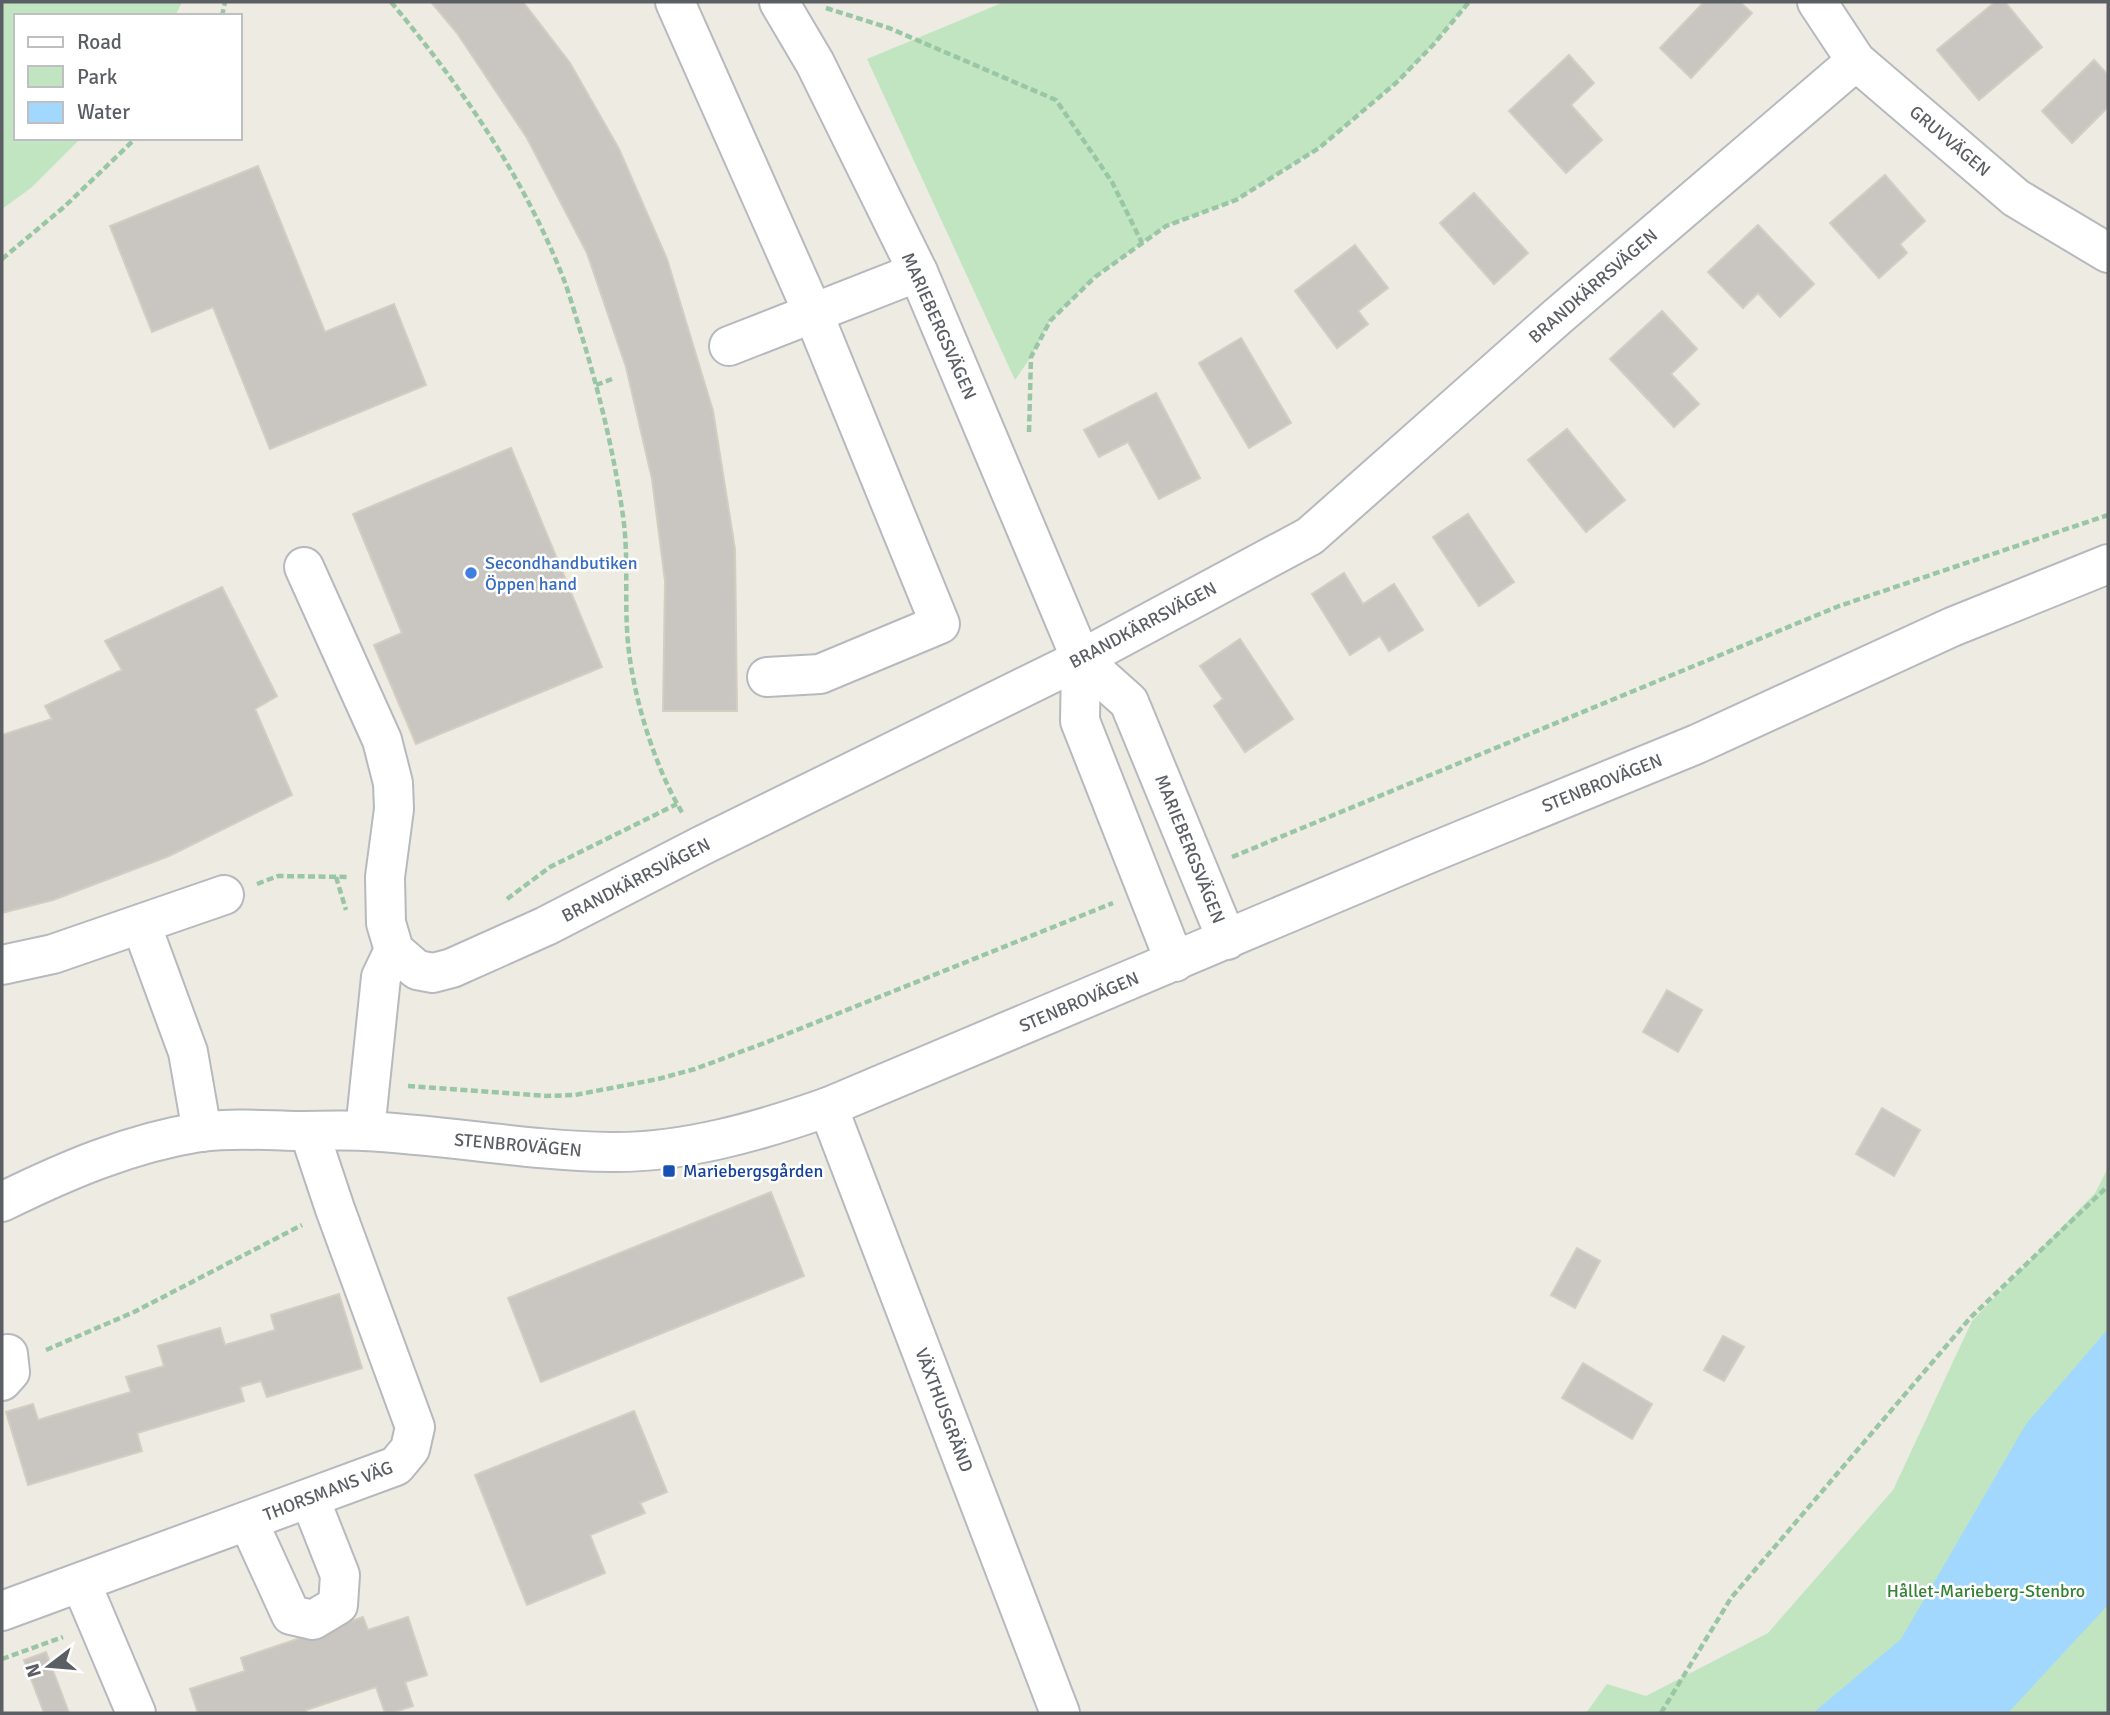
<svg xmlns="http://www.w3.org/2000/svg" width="2110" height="1715" font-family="Signika,sans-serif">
  <rect width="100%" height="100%" fill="#eeebe3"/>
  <g fill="#c1e5c0">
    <polygon points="2,2 182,2 175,16 16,16 16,138 81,138 31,188 2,209"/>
    <polygon points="1004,2 1469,2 1433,45 1396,83 1319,148 1236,200 1166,226 1095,277 1050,321 1031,357 1015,380 867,59"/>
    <polygon points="2108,1168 2108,1713 1586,1713 1607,1684 1646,1696 1768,1633 1893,1490 1972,1321 2095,1193"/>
  </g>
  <polygon fill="#a3d8fe" points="2108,1329 2108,1605 2008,1713 1813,1713 1901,1639 2026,1424"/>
  <g fill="#c9c6c1" stroke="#d3cdc2" stroke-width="2">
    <polygon points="431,2 523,2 570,63 619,149 667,259 713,411 735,549 737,711 663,711 665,581 652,479 626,367 587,253 527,138 457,33"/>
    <polygon points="1704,2 1740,2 1752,13 1691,78 1660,48"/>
    <polygon points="1995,2 2005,2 2042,47 1979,100 1937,50"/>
    <polygon points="1569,55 1594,83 1571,105 1602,140 1566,173 1509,111"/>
    <polygon points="2094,60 2108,75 2108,107 2072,143 2042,111"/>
    <polygon points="258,166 325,332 394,304 426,385 270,449 213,307 152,332 110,226"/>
    <polygon points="1885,175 1925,221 1900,244 1907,253 1879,278 1830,223"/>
    <polygon points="1474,193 1528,253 1494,284 1440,223"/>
    <polygon points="1758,225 1814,284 1780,317 1758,293 1743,308 1708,272"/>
    <polygon points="1355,245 1388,288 1358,311 1368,324 1337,348 1295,291"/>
    <polygon points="1662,311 1697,349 1671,374 1699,404 1674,427 1610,359"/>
    <polygon points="1241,338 1291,423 1249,448 1199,363"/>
    <polygon points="1156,393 1200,478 1159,499 1128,442 1099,457 1084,430"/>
    <polygon points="1567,429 1625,500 1586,532 1528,460"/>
    <polygon points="511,448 602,667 416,744 374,645 402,633 353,514"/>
    <polygon points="1468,514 1514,582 1479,606 1433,537"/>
    <polygon points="1344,573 1363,604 1394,584 1423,630 1389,651 1380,636 1350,655 1312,594"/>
    <polygon points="222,587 277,696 255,709 292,795 169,856 53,900 2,913 2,735 52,719 45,706 122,670 105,641"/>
    <polygon points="1240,639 1293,719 1245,752 1214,706 1223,699 1200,666"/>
    <polygon points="1667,990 1702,1010 1678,1052 1643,1032"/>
    <polygon points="1882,1108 1920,1130 1894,1176 1856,1154"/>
    <polygon points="771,1192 804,1276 541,1382 508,1298"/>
    <polygon points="1577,1248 1600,1261 1575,1308 1551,1295"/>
    <polygon points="339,1294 362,1368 267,1397 261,1381 240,1387 244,1401 137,1433 142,1451 28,1485 6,1412 33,1404 38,1420 131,1392 126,1377 164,1366 158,1346 220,1328 225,1345 275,1330 271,1315"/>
    <polygon points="1723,1336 1744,1347 1724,1381 1704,1370"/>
    <polygon points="1583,1363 1652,1404 1632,1439 1562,1398"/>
    <polygon points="634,1411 667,1492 640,1503 645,1513 590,1535 605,1573 527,1605 475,1475"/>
    <polygon points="363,1617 368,1630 408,1617 427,1675 405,1682 413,1706 391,1713 385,1713 376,1687 306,1710 307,1713 198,1713 190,1689 245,1671 241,1658"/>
    <polygon points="46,1652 69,1713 44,1713 24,1660"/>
  </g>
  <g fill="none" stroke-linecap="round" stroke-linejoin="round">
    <defs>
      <g id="minor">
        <polyline points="675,2 813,313 940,624 820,674 767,677"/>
        <polyline points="779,2 815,63 918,272 1081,659 1080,721 1175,962"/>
        <polyline points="1817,2 1856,61 2016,198 2108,253"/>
        <polyline points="729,346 918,272"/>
        <polyline points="304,567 382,740 393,783 394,809 385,877 386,923 394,950 417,970 433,973 452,968 546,926 701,846 1081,659 1310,536 1557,317 1856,61"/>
        <polyline points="1081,659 1129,702 1227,940"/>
        <polyline points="141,924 188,1052 202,1132"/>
        <polyline points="2,965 53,954 224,895"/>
        <polyline points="828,1107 1060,1713"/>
        <polyline points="365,1131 381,977 394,950"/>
        <path d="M 2,1202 C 65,1171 130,1143 200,1132 C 231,1128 264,1130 295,1131 C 318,1131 341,1130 364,1131 C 447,1135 529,1151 611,1152 C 684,1153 760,1131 828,1107 L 1423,856 L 1697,744 L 1952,627 L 2108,564"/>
        <polyline points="2,1381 10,1372 8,1354"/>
        <polyline points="248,1521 291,1615 313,1620 338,1605 340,1575 310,1499"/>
        <polyline points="81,1583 136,1713"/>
        <polyline points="2,1611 396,1466 410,1449 415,1427 335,1209 309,1131"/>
      </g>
    </defs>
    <use href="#minor" stroke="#b6b9bd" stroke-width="42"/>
    <g stroke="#99c6a5" stroke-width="4.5" stroke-dasharray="7 3.5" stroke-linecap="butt">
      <path d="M 391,2 C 461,86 524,177 564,280 C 570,296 575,314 580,330 C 599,391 614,453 623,516 C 629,558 624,601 628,643 C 633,697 655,768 683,814"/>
      <polyline points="826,8 889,28 1056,100 1112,182 1142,243"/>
      <polyline points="222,16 225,2"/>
      <polyline points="2,259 64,207 136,138"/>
      <polyline points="596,385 612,379"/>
      <polyline points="1029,432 1031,357 1050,321 1095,277 1166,226 1236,200 1319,148 1396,83 1433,45 1469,2"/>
      <polyline points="1232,857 1839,606 2108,515"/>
      <polyline points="336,877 346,910"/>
      <polyline points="257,884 278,876 349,877"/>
      <polyline points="507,899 550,867 677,804"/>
      <polyline points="408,1086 546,1096 575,1095 658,1079 695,1069 767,1042 1113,903"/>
      <polyline points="46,1350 134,1312 302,1225"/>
      <polyline points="2,1659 63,1637"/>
      <polyline points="1661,1713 1731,1598 1971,1317 2108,1186"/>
    </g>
    <use href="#minor" stroke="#fff" stroke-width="38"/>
  </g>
  <circle fill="#3f7fe0" stroke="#fff" stroke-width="2.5" cx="471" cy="573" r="7"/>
  <rect fill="#1a4fb4" stroke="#fff" stroke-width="2.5" x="662" y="1164" width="14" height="14" rx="3.5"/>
  <g text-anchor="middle" stroke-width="5" stroke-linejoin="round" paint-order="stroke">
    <g font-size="18" fill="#5b5f64" stroke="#fff">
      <text transform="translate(1950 141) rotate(40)" y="6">GRUVVÄGEN</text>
      <text transform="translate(1593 286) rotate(-41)" y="6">BRANDKÄRRSVÄGEN</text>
      <text transform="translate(939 326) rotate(66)" y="6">MARIEBERGSVÄGEN</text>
      <text transform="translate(1143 625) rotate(-28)" y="6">BRANDKÄRRSVÄGEN</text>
      <text transform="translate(1602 783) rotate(-22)" y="6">STENBROVÄGEN</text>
      <text transform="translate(1190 849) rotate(68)" y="6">MARIEBERGSVÄGEN</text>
      <text transform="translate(636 880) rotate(-27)" y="6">BRANDKÄRRSVÄGEN</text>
      <text transform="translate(1079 1002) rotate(-23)" y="6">STENBROVÄGEN</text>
      <text transform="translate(518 1145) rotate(5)" y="6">STENBROVÄGEN</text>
      <text transform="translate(944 1410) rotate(69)" y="6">VÄXTHUSGRÄND</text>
      <text transform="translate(328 1491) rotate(-21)" y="6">THORSMANS VÄG</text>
    </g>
    <g font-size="18" fill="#366cbe" stroke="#fff" text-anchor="start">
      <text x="485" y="569">Secondhandbutiken<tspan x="485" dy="21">Öppen hand</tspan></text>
    </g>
    <g font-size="18" fill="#164399" stroke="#fff" text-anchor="start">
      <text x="683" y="1177">Mariebergsgården</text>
    </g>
    <g font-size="18" fill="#358237" stroke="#fff">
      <text x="1986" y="1597">Hållet-Marieberg-Stenbro</text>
    </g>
  </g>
  <rect width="2110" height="1715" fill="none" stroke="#5b5f64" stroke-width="7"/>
  <rect x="14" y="14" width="228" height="126" fill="#ffffff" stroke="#bdbfc1" stroke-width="2"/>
  <rect x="28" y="37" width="35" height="10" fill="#ffffff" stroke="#bdbfc1" stroke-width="2"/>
  <text x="77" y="49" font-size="21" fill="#5b5f64">Road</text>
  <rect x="28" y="66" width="35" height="21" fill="#c1e5c0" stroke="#bdbfc1" stroke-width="2"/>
  <text x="77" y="84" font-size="21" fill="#5b5f64">Park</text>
  <rect x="28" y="102" width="35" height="21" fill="#a3d8fe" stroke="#bdbfc1" stroke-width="2"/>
  <text x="77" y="119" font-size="21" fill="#5b5f64">Water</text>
  <g transform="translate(49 1666) rotate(254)" stroke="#ffffff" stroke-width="5" paint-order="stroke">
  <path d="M0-5L12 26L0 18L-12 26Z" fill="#5b5f64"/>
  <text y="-10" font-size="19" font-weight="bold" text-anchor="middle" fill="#5b5f64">N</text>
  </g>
</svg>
